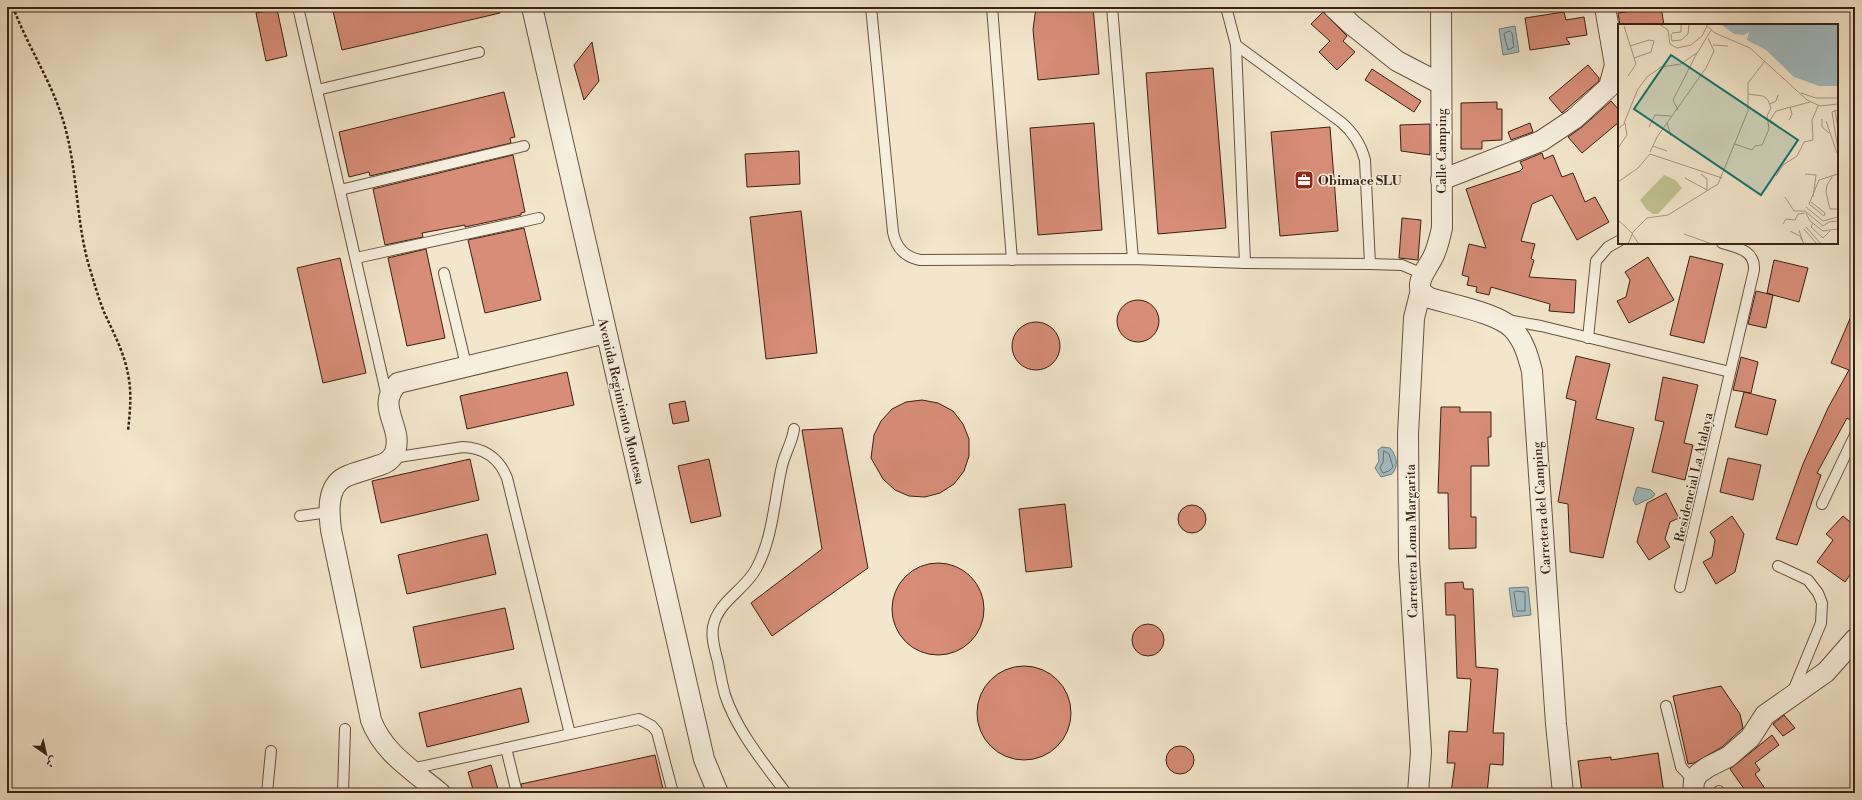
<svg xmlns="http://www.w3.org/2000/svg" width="1862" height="800" font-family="'Libre Bodoni',Amiri,serif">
  <rect width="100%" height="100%" fill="#f3e6cc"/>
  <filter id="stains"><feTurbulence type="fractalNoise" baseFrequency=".005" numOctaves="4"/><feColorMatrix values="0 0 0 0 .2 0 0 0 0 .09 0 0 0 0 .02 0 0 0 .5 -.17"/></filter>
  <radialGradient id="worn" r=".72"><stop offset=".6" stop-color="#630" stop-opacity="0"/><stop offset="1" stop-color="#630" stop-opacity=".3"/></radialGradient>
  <g fill="#a1bcc3" stroke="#777e7d">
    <polygon points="1515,26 1519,52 1503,55 1499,29"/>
    <path d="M 1382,447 L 1390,448 C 1397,456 1399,466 1392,474 L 1381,477 L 1375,468 L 1379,461 L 1378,450 Z"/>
    <polygon points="1637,487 1651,490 1655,494 1653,497 1636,505 1633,500"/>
    <polygon points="1528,587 1531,615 1513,617 1509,588"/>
  </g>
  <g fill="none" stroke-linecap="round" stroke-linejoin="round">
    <g stroke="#6c6e6b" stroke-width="1">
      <polygon points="1510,31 1512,33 1514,47 1508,50 1504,34"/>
      <polygon points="1384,451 1389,454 1393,467 1389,471 1383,473 1380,468 1383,462"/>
      <polygon points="1516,591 1525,592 1525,611 1517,611 1514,593"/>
    </g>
  </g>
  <g fill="#d78d78" stroke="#382113">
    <polygon points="332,7 499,7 500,13 342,50"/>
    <polygon points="1036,7 1093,7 1099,74 1038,80 1033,30"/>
    <polygon points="1661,7 1664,25 1620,25 1618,13"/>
    <polygon points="277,9 287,56 266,61 256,13"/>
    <polygon points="1323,12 1347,36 1343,41 1355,52 1337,70 1319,52 1330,41 1311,24"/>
    <polygon points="1564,12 1566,20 1584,17 1587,35 1566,38 1570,44 1530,50 1525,18"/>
    <polygon points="592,42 599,81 584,100 574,65"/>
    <polygon points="1588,65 1599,78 1599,81 1562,113 1549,98"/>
    <polygon points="1213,68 1226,228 1158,234 1146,73"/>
    <polygon points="1372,69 1421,101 1414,112 1365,80"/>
    <polygon points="504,92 515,137 510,138 511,143 370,176 369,172 349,177 339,132"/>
    <polygon points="1611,101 1619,110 1619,122 1582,153 1568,137 1582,127"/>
    <polygon points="1497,102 1497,109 1502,109 1502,140 1482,141 1482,149 1461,149 1461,103"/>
    <polygon points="1094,123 1102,230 1038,235 1030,128"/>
    <polygon points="1530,123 1533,132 1511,140 1508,132"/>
    <polygon points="1430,124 1430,155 1401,151 1400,125"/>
    <polygon points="1330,127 1338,231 1280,236 1271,132"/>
    <polygon points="799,151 800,184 747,187 745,154"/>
    <polygon points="1542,153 1544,159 1553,155 1562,177 1573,173 1585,202 1595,197 1609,222 1577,240 1552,195 1532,204 1521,241 1535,244 1531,259 1534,260 1529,277 1576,280 1574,313 1549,311 1550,304 1491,287 1489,295 1476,292 1477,287 1467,285 1469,277 1462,275 1469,244 1486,248 1466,189 1520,171 1523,168 1520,162"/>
    <polygon points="513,155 525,212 521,213 521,215 465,227 465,225 422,233 423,237 385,245 373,189"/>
    <polygon points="801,211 817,353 766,359 750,217"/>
    <polygon points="1402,218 1421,220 1418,260 1399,258"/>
    <polygon points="524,228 541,300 485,313 468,240"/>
    <polygon points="426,249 445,338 407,346 388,258"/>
    <polygon points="1690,256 1723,264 1704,343 1670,335"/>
    <polygon points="1648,257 1674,300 1629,323 1617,301 1626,297 1630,280 1625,272"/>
    <polygon points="340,258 366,373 323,383 297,268"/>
    <polygon points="1774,260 1808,268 1799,302 1773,295 1766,328 1748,324 1756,291 1773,295 1767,293"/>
    <circle cx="1138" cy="321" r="21"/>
    <polygon points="1855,307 1855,423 1847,418 1817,473 1821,475 1797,545 1776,539 1803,464 1828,408 1849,370 1831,363"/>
    <circle cx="1036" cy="346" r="24"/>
    <polygon points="1576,356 1610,364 1596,419 1634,428 1603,558 1570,552 1568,504 1558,502 1576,401 1566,398"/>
    <polygon points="1741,357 1758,362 1751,393 1733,390"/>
    <polygon points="567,372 574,405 467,429 460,396"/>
    <polygon points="1663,377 1698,385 1684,443 1693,445 1685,480 1652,472 1664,422 1655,420"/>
    <polygon points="1744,392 1776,400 1767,435 1735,427"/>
    <polygon points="922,400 938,403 953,411 963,424 969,439 969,456 964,471 954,484 940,493 925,497 909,496 895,490 883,479 871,458 874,435 881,421 892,409 906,402"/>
    <polygon points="685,401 689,421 673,424 669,404"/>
    <polygon points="1441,407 1460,407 1460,412 1491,412 1491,437 1488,437 1489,466 1471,466 1471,517 1476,517 1476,548 1449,549 1448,493 1438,493"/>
    <polygon points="842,428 868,568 772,636 751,603 822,549 802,430"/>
    <polygon points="1728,458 1761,465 1753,500 1720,492"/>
    <polygon points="470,459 479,500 381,523 372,481"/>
    <polygon points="709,459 721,516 691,523 678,466"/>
    <polygon points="1666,493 1679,518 1670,522 1665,539 1670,547 1649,560 1637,542 1647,503"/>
    <polygon points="1065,504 1072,567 1026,572 1019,509"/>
    <circle cx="1192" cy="519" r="14"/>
    <polygon points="1732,516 1744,534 1735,572 1716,584 1703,562 1712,557 1715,540 1710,532"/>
    <polygon points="1843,516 1855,526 1855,568 1845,582 1817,562 1833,540 1826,534"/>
    <polygon points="487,534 496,574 407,594 398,555"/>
    <circle cx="938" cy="609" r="46"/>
    <polygon points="1463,582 1464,589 1473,589 1476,667 1498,669 1493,733 1504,733 1503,765 1490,764 1487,793 1451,793 1455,763 1447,763 1449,731 1467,732 1471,679 1457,678 1455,615 1446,615 1445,583"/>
    <polygon points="505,608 514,649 421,668 413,627"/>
    <circle cx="1148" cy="640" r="16"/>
    <circle cx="1024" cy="713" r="47"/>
    <polygon points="1721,686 1740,714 1743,728 1722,747 1694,763 1688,764 1673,696"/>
    <polygon points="521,688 529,722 427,747 419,713"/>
    <polygon points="1784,715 1795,728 1783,736 1773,724"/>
    <polygon points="1772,735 1779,745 1755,763 1760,770 1755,774 1768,793 1747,793 1730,769"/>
    <circle cx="1180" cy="760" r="14"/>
    <polygon points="1658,753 1664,793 1582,793 1578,761 1611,757 1611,760"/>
    <polygon points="655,755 664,793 523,793 521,784"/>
    <polygon points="491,765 499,793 474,793 468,772"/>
  </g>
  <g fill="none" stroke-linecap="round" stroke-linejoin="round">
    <defs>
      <g id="lane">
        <polyline points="298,7 387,397"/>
        <path d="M 871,7 L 893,232 C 896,248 905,257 920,260 L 1133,259 L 1245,263 L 1370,264 L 1402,265 L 1423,274"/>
        <polyline points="992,7 1012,260"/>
        <polyline points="1112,7 1133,259"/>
        <polyline points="1226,7 1236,45 1245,263"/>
        <path d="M 1236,45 L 1341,122 C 1354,133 1361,144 1365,160 L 1370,264"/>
        <polyline points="317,90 479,52"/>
        <polyline points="340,190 524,146"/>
        <polyline points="356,258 539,218"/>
        <polyline points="444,273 466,365"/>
        <polyline points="1507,320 1541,326 1730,372"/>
        <polyline points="1588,338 1596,261 1608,247 1619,241"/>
        <path d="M 392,458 L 463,447 C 485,448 499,458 507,478 L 570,734"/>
        <polyline points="1822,504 1855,435"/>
        <polyline points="300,516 329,512"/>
        <polyline points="1778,566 1808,580 1818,593 1822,603 1821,623 1793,691"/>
        <path d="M 1680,587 L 1754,270 C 1755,250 1738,248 1722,243"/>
        <polyline points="1666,706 1681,767 1694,781"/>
        <polyline points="506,748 517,793"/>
        <polyline points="411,769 639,719 652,726 657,732 673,793"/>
        <polyline points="267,793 271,751"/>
        <polyline points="343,793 345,729"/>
        <path d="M 786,793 C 764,763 737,731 725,695 C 722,684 720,673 718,662 C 715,650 711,639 713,627 C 718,601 744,591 756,569 C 773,538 774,501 782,466 C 785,453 792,443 794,429"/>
        <polyline points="1717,793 1719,791"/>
      </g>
      <g id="street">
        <polyline points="532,7 704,759 718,793"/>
        <polyline points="1333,7 1352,25 1397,61 1441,84"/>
        <path d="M 1441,7 L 1442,228 C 1440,237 1438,246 1434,255 C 1428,269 1408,288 1430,298 C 1452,305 1498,313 1513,329 C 1524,341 1528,356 1532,371 L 1556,724 L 1563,793"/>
        <polyline points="1441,180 1541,141 1574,119 1609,87 1615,65 1605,7"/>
        <path d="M 440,793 C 414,771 383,753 371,720 L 331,530 C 329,513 326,487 345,477 C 355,472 367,470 377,466 C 385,464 392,460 395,452 C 404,426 374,407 398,383 L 606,333"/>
        <polyline points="1418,793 1421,752 1409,560 1408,434 1414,318 1421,290"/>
        <polyline points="1693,793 1694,781 1698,774 1708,767 1728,757 1750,738 1765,715 1826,672 1855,639"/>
      </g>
    </defs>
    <use href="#lane" stroke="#675241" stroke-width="12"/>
    <use href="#street" stroke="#675241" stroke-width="22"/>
    <path stroke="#382113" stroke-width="2.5" stroke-dasharray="3 2" stroke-linecap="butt" d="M 13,7 C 27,45 50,79 62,117 C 78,166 75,217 89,266 C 94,282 98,297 104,312 C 113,332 124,352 128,374 C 132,393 130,412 128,431"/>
    <use href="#lane" stroke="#f7efde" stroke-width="10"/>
    <use href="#street" stroke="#f7efde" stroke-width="20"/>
  </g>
  <defs>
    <symbol id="office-square" viewBox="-11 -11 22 22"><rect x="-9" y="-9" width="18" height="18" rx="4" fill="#8f2418" stroke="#f7efde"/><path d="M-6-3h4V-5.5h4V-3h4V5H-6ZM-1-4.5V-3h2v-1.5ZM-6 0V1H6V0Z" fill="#fff"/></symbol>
  </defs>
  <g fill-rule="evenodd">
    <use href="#office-square" x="1293" y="169" width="22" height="22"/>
  </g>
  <g text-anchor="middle" stroke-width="3" stroke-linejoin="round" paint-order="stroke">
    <g font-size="13" fill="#382113" stroke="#f7efde">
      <text transform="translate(1441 151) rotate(-90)" y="5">Calle Camping</text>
      <text transform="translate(622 401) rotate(77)" y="5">Avenida Regimiento Montesa</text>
      <text transform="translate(1693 477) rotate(-77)" y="5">Residencial La Atalaya</text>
      <text transform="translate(1541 508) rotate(-94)" y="5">Carretera del Camping</text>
      <text transform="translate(1411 541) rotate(-91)" y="5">Carretera Loma Margarita</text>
    </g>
    <g font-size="13" font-weight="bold" fill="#382113" stroke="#f7efde" text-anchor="start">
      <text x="1318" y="185">Obimace SLU</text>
    </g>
  </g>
  <g transform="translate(1618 24)">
    <rect width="220" height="220" fill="#f3e6cc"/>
    <path d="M 46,151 L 57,156 L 64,164 L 40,190 L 35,190 L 28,185 L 22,176 Z" fill="#c2c393"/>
    <path d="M 103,0 L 220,0 L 220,62 L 201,62 L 176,53 L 148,26 L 129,16 L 131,8 L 126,11 L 116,10 Z" fill="#a1bcc3"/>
    <path fill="none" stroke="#a89782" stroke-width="1" d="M 41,0 L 50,6 L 52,20 L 59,24 L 73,21 L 84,12 L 89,2M 87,0 L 97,9 L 132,24 L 189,76 L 202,82 L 220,80M 6,2 L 18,40 L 10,52M 54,9 L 63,8 L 63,0M 53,10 L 54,17 L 63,16 L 70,10 L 71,0M 95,21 L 110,22M 12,22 L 31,16 L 36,17 L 33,28 L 16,34M 183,69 L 198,74 L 220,74M 152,80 L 158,77 L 160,71M 60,86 L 55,76 L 79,29M 217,86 L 220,105M 204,95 L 204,103 L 211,109M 171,96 L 174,90 L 172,83M 208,97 L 219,129M 6,99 L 20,65 L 29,53 L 43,43 L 63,40 L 80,28 L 93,6M 49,99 L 53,112M 31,103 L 37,91 L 53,92M 162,104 L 152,96 L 158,87 L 192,78M 0,105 L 7,99 L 9,111 L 0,124M 117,120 L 134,126 L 137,122 L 144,121 L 151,105 L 149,92 L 153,84 L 150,76 L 145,72 L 130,70M 35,122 L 49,127M 220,126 L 214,88 L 220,86M 32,128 L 39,113 L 88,44 L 96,27 L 90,14M 32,130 L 104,154M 83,150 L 89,155 L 89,166M 187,150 L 198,151 L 195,173M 158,152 L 165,141 L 179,132 L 186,118 L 195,116 L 194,96 L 200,82M 214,153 L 209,161 L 208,168 L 212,185 L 220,185M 67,154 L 89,166M 0,158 L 20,144 L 32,130M 167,173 L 176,187 L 187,187 L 205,202 L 211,198 L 220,197M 193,178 L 207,189 L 206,192M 188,183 L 205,197 L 220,193M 188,189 L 192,197 L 205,207 L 220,205M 206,192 L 191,180 L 201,156 L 220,150M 0,196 L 14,209M 195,199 L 193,203 L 205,214 L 212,207M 165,200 L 168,195 L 177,196 L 180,190 L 187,189M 188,203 L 203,220M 186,205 L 199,220M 181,206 L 185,218M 172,207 L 182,212 L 186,220M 14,210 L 21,220M 66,210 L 94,220M 10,220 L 15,208 L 29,194 L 50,191 L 100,160 L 130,87 L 130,59 L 147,37"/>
    <path fill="#0f766e" fill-opacity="0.15" stroke="#0f766e" stroke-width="2" d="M 53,31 L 180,116 L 143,171 L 16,85 Z"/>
    <rect width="220" height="220" fill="none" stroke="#382113" stroke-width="2"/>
  </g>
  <rect width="1862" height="800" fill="none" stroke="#f3e6cc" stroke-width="24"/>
  <rect x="8" y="8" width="1846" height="784" fill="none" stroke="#382113" stroke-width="2"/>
  <rect x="12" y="12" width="1838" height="776" fill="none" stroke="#382113"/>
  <g transform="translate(46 754) rotate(146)" stroke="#f7efde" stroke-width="3" paint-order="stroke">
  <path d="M0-3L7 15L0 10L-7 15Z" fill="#382113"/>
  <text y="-6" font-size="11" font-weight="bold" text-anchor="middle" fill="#382113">ش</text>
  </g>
  <rect width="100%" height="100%" filter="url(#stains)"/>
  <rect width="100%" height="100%" fill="url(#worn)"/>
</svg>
